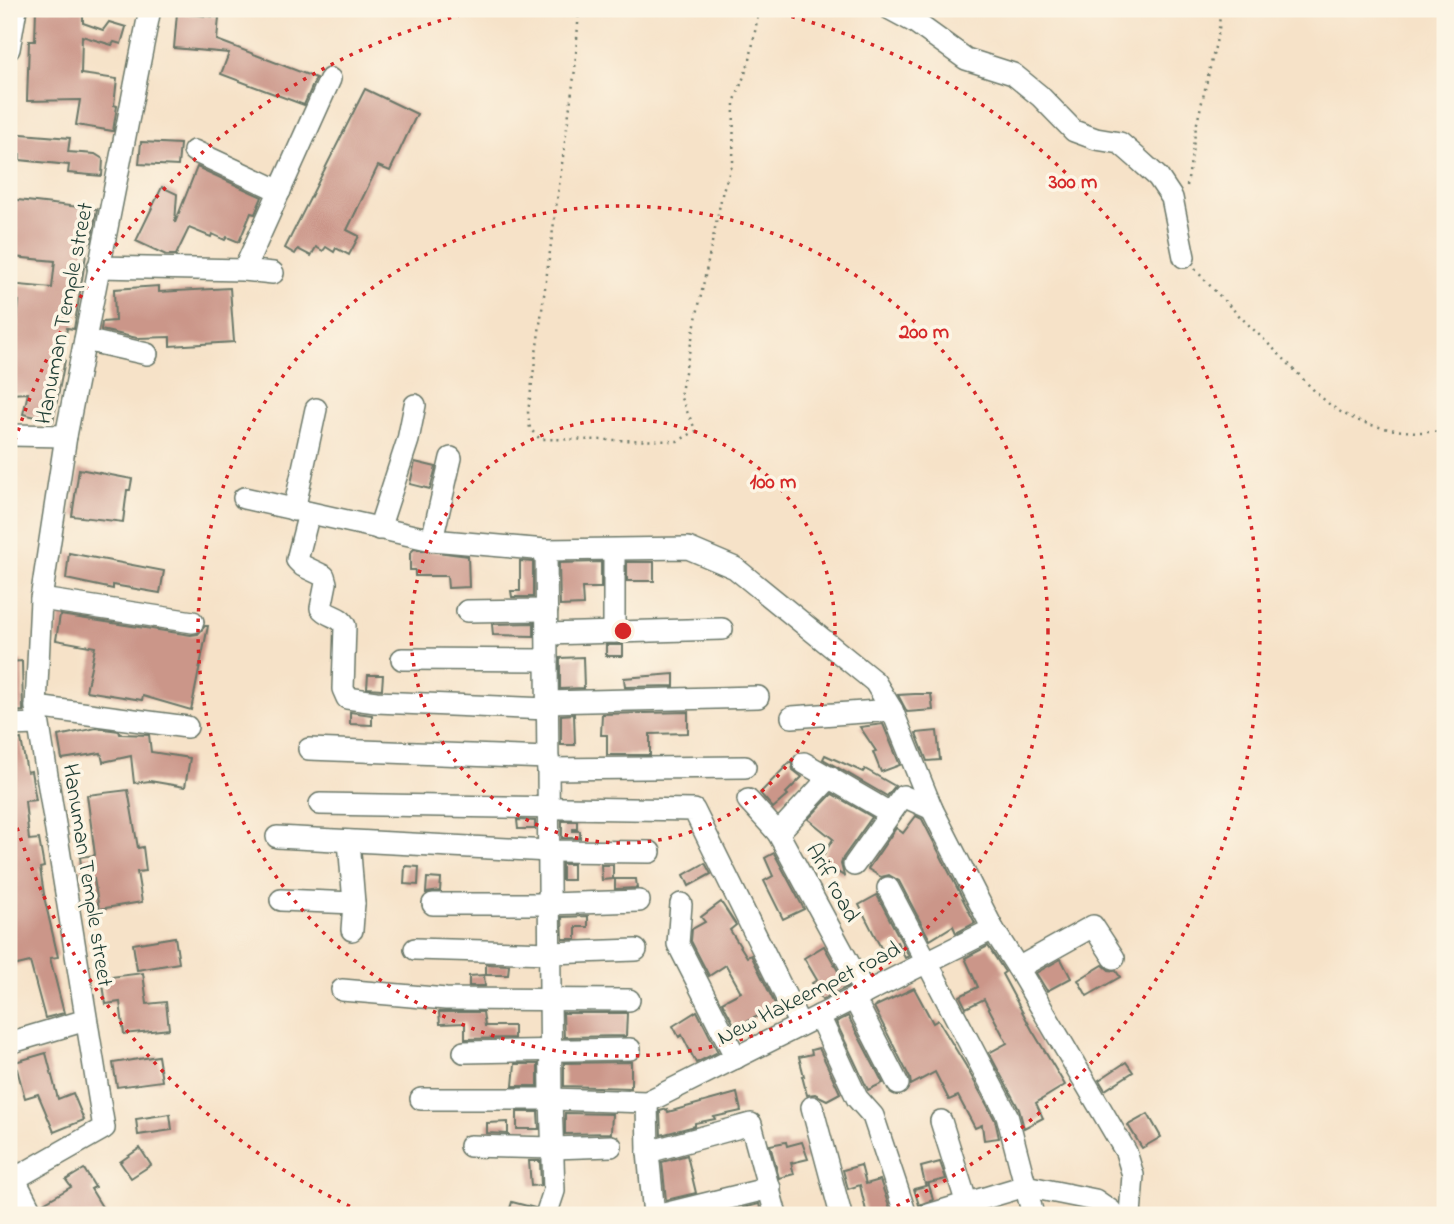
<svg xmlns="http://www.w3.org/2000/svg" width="1454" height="1224" font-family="'Indie Flower',sans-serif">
  <rect width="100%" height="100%" fill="#fcf5e5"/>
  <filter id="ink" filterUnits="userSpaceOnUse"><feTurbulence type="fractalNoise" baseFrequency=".0143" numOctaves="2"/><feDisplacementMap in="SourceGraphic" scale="14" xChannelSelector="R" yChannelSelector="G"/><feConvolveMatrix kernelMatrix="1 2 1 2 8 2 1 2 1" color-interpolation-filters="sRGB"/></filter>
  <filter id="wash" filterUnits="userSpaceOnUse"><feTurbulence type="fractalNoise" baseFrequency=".00686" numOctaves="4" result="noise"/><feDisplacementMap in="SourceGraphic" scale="28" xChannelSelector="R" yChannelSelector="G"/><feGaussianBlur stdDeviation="1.57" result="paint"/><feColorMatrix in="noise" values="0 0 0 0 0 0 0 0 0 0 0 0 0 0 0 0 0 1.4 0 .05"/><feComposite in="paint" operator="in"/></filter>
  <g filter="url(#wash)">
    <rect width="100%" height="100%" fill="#f6e2c8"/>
    <g id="blocks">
      <g fill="#cb9689">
        <polygon points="36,9 83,11 83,23 103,30 109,22 126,27 121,44 114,42 112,45 82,36 81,74 117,79 114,105 117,106 113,131 76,125 80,100 27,101 29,41 35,41"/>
        <polygon points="177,13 219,17 217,40 316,78 304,105 221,74 229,53 174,48"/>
        <polygon points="365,89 417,114 390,171 378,166 347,230 359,236 349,255 336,248 334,252 326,247 323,251 316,247 311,256 298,249 295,254 285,248"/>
        <polygon points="9,133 70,138 68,152 95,154 103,159 102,176 68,173 69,165 20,160 20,154 10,153"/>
        <polygon points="141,142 180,144 178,166 139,164"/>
        <polygon points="197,167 262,197 255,214 251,213 239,242 227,237 225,240 212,234 211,237 189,228 176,255 166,255 136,241 162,187 177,194 175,223"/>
        <polygon points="9,199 97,209 91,242 88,242 74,329 67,328 62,359 65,360 53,421 23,414 28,393 9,394 9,354 14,354 19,301 9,300 9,284 52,288 55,261 13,257 16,228 9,228"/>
        <polygon points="159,286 159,292 230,288 234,342 170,346 170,337 137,338 101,330 102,322 115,321 114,289"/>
        <polygon points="415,462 436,467 430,489 410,484"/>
        <polygon points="79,469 132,479 130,490 127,490 123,522 72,516"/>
        <polygon points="414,549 468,556 469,587 448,588 447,576 415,576 415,570 410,570 410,553"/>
        <polygon points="69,553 164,571 160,593 113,585 113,589 66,579"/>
        <polygon points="520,561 533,562 533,597 512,597 511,591 520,591"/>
        <polygon points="601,562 601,588 582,588 583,605 560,606 559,563"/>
        <rect x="627" y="562" width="27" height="19"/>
        <polygon points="60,615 191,635 198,634 205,626 208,626 191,710 143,696 142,700 86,691 95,647 56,640"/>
        <polygon points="534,623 534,636 493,635 492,624"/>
        <rect x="606" y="645" width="17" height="11"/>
        <polygon points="583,657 584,688 560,689 560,658"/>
        <polygon points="22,661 23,711 9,712 9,662"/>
        <polygon points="674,674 674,686 625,687 624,678"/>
        <polygon points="368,675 383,675 382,689 367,688"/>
        <polygon points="915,694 931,694 933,710 907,712 898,695"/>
        <polygon points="350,712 372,715 372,725 350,724"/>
        <polygon points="688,712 688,733 650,734 650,755 607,755 607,735 601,735 602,714"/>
        <polygon points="574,714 575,745 561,745 561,715"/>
        <polygon points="883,724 900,765 881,772 873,752 876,751 860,727"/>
        <polygon points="96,728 119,731 120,734 149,735 151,752 190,758 185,787 150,781 134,783 131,756 103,762 101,753 62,759 58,736"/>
        <polygon points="937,731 940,760 927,761 916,733"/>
        <polygon points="21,739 27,772 31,771 36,800 25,801 29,840 39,839 44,867 40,868 45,901 58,957 50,958 64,1013 45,1018 30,962 9,967 9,908 12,908 9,887 9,741"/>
        <polygon points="825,755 863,772 865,769 895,786 887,796 823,759"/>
        <polygon points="791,761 793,770 802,777 786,793 788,795 773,808 760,793"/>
        <polygon points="128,790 138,848 143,847 146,871 137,872 142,902 99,909 94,879 83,881 80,857 95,855 87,795"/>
        <polygon points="832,794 872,817 843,858 841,864 844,876 820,861 833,839 808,819"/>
        <polygon points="916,816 922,819 975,923 956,933 953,926 930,940 899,881 889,875 881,877 868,869 896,828 903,833"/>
        <polygon points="517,820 535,821 535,829 518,829"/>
        <polygon points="562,821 577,821 577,829 573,829 573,831 580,831 580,838 562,838"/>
        <polygon points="774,853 804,909 783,919 764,881 773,876 765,858"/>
        <polygon points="705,863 711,874 689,886 684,875"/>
        <rect x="562" y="864" width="11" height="16"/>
        <polygon points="601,865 613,865 613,879 602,880"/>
        <polygon points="405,866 419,867 418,885 404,884"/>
        <polygon points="427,878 441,879 440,891 426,893"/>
        <polygon points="615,879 636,879 637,888 615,889"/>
        <polygon points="877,895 909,956 905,958 897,942 882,950 859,905"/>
        <polygon points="721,902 736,925 730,930 747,957 751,955 776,1006 736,1028 722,1002 741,992 726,965 709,976 691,941 692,929 705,922 701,917"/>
        <polygon points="588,916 588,927 576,927 576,939 563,939 562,917"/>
        <polygon points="175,937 179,963 137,970 133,944"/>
        <polygon points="824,946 847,987 822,1000 812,983 817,980 804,958"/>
        <polygon points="988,946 1005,972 1002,974 1032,1030 1065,1085 1036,1103 1043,1118 1024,1128 1019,1109 989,1053 1007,1043 984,999 966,1008 960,996 978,987 965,958"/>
        <polygon points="1061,959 1071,978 1047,991 1036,973"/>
        <polygon points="486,964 509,965 508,975 486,975"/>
        <polygon points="1103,965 1109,970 1116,971 1120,977 1087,996 1078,980"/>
        <polygon points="143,973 147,1004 166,1002 169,1029 124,1034 120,1002 106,1004 102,978"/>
        <polygon points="484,975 485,986 469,986 469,976"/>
        <polygon points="914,988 933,1023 938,1020 966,1066 995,1120 999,1138 984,1140 982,1125 975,1128 958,1096 949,1100 935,1072 911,1085 910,1078 874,1007"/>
        <polygon points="697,1011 718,1052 696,1063 682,1035 679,1037 673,1026"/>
        <polygon points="439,1012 483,1012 485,1026 514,1026 514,1038 465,1039 465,1023 440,1024"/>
        <polygon points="563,1013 627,1013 626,1036 564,1037"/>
        <polygon points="848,1016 883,1083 868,1090 836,1022"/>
        <polygon points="819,1048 840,1093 827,1100 815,1094 807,1095 802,1076 804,1076 799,1057 812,1054 811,1050"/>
        <polygon points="46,1053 58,1099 73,1093 84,1120 54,1132 38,1094 25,1098 15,1062"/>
        <polygon points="158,1056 162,1081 117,1087 113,1063"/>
        <polygon points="631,1062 631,1088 564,1086 564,1063"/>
        <polygon points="1126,1062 1133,1072 1105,1090 1099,1080"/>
        <polygon points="515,1064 538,1064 538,1086 513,1086"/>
        <polygon points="737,1093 741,1111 714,1117 715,1119 695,1123 695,1126 661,1135 660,1111 667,1109 668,1112"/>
        <polygon points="517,1112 538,1112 539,1129 517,1129"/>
        <polygon points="565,1113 612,1114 611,1133 565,1134"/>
        <polygon points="170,1114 172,1130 138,1135 136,1119"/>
        <polygon points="1148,1114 1161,1137 1142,1148 1128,1125"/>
        <polygon points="508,1122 508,1134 487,1133 487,1123"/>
        <polygon points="786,1142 787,1146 802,1142 808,1159 791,1163 794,1174 779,1178 770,1145"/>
        <polygon points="140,1148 151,1165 131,1178 120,1162"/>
        <polygon points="687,1155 696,1193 666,1200 662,1162"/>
        <polygon points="529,1161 540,1161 541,1185 531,1186"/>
        <polygon points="940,1162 946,1179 925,1184 921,1167"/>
        <polygon points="861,1165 866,1184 880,1180 892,1215 867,1215 860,1185 848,1189 843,1170"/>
        <polygon points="84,1169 95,1187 91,1189 107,1215 46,1215 42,1204 71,1187 66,1180"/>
        <polygon points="929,1185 933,1200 919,1205 914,1189"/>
        <polygon points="512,1202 535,1208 533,1215 508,1215"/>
        <polygon points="759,1204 762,1215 745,1215 743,1208"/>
      </g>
    </g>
  </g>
  <g filter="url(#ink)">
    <use href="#blocks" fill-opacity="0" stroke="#6a7768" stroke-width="2"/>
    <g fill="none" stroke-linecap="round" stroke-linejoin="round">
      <defs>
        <g id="minor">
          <polyline points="890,9 916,23 966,59 1013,74 1040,96 1074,131 1096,139 1120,143 1136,157 1158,177 1172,198 1184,257"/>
          <polyline points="9,49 16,9"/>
          <polyline points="194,151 280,191"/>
          <polyline points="98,267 244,270 330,79"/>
          <polyline points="244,270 273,273"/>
          <polyline points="85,340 147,354"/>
          <polyline points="9,435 66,436"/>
          <polyline points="451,458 432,540 546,550 688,548 735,568 875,682 892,710 932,809 993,929 1018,968 1126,1152 1133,1175 1130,1215"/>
          <polyline points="244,498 432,540"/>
          <polyline points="294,510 316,409"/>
          <path d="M 309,513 L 297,560 L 303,566 L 324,576 L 326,583 L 321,608 C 328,617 340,615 345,626 L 343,689 L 347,698 L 376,702 L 547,709"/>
          <polyline points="379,529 408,440 415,405"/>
          <polyline points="546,550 551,1099 554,1191 546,1215"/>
          <polyline points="614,550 614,632"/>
          <polyline points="41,599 193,622"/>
          <polyline points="467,611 547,610"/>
          <polyline points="547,634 722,629"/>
          <polyline points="402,659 547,660"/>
          <polyline points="547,702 758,697"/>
          <polyline points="36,707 187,727"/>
          <polyline points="792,717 892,710"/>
          <polyline points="9,725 38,724"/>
          <polyline points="309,749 548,758"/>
          <polyline points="804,763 890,813"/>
          <polyline points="548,769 745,767"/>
          <polyline points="748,800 778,833 865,993"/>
          <polyline points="320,804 694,810 800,1025"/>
          <polyline points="778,833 830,777"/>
          <polyline points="277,837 549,851 650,852"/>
          <polyline points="349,841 354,903 352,930"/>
          <polyline points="854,865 903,796 932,809"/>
          <polyline points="888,888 1007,1115 1033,1215"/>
          <polyline points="281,900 354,903"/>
          <polyline points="433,904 549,904 639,901"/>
          <polyline points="681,904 678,944 736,1058"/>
          <polyline points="415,949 550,953 636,950"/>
          <polyline points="1018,968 1093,926 1114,958"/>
          <polyline points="342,990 446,999 629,1000"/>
          <polyline points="854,998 898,1084"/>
          <polyline points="819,1016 857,1098 873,1116 906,1215"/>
          <polyline points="9,1043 86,1020"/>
          <polyline points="464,1052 630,1049"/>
          <polyline points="421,1099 551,1099 647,1102 993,929"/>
          <polyline points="647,1102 648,1152 654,1215"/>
          <polyline points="812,1107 841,1215"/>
          <polyline points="941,1121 967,1204"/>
          <polyline points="470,1146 554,1148 611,1146"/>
          <polyline points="648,1152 751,1124 776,1215"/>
          <polyline points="9,1168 33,1215"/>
          <polyline points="9,1182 104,1128 36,707 41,599 66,436 150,9"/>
          <polyline points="660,1215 770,1188"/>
          <polyline points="928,1215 1025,1186 1095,1200 1111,1211 1114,1215"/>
        </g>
      </defs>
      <use href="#minor" stroke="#6a7768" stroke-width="24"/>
      <g stroke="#6a7768" stroke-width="2.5" stroke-dasharray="2 5" stroke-linecap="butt">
        <polyline points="579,9 575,69 528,412 530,429 540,439 678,441 696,431 680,396 723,190 733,163 734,103 750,60 759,9"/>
        <polyline points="1187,186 1196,127 1219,30 1220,9"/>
        <path d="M 1195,269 C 1223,301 1252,328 1282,357 C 1297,372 1311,389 1328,403 C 1357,428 1408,435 1445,431"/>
      </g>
      <use href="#minor" stroke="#fff" stroke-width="21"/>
    </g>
  </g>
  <g fill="none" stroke="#d62828" stroke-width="3.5" stroke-dasharray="3.5 7">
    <circle cx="623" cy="631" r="212"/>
    <circle cx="623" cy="631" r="425"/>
    <path d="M369 1215A637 637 0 0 1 9 801M9 461A637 637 0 0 1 485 9M761 9A637 637 0 0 1 877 1215"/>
  </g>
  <g text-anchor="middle" stroke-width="7" stroke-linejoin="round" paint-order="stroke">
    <g font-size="23" fill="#1f3d34" stroke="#fcf5e5">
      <text transform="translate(63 313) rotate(-79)" y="8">Hanuman Temple street</text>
      <text transform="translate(89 875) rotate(81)" y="8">Hanuman Temple street</text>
      <text transform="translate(834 882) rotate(61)" y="8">Arif road</text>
      <text transform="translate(808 992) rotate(-27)" y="8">New Hakeempet road</text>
    </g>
  </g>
  <circle cx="623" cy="631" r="10" fill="#d62828" stroke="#fcf5e5" stroke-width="3.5"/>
  <g font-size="21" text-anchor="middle" font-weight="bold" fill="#d62828" stroke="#fcf5e5" stroke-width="7" stroke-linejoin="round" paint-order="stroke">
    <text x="1073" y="188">300 m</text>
    <text x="924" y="338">200 m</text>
    <text x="773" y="488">100 m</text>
  </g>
  <rect width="1454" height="1224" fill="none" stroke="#fcf5e5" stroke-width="35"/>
</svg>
